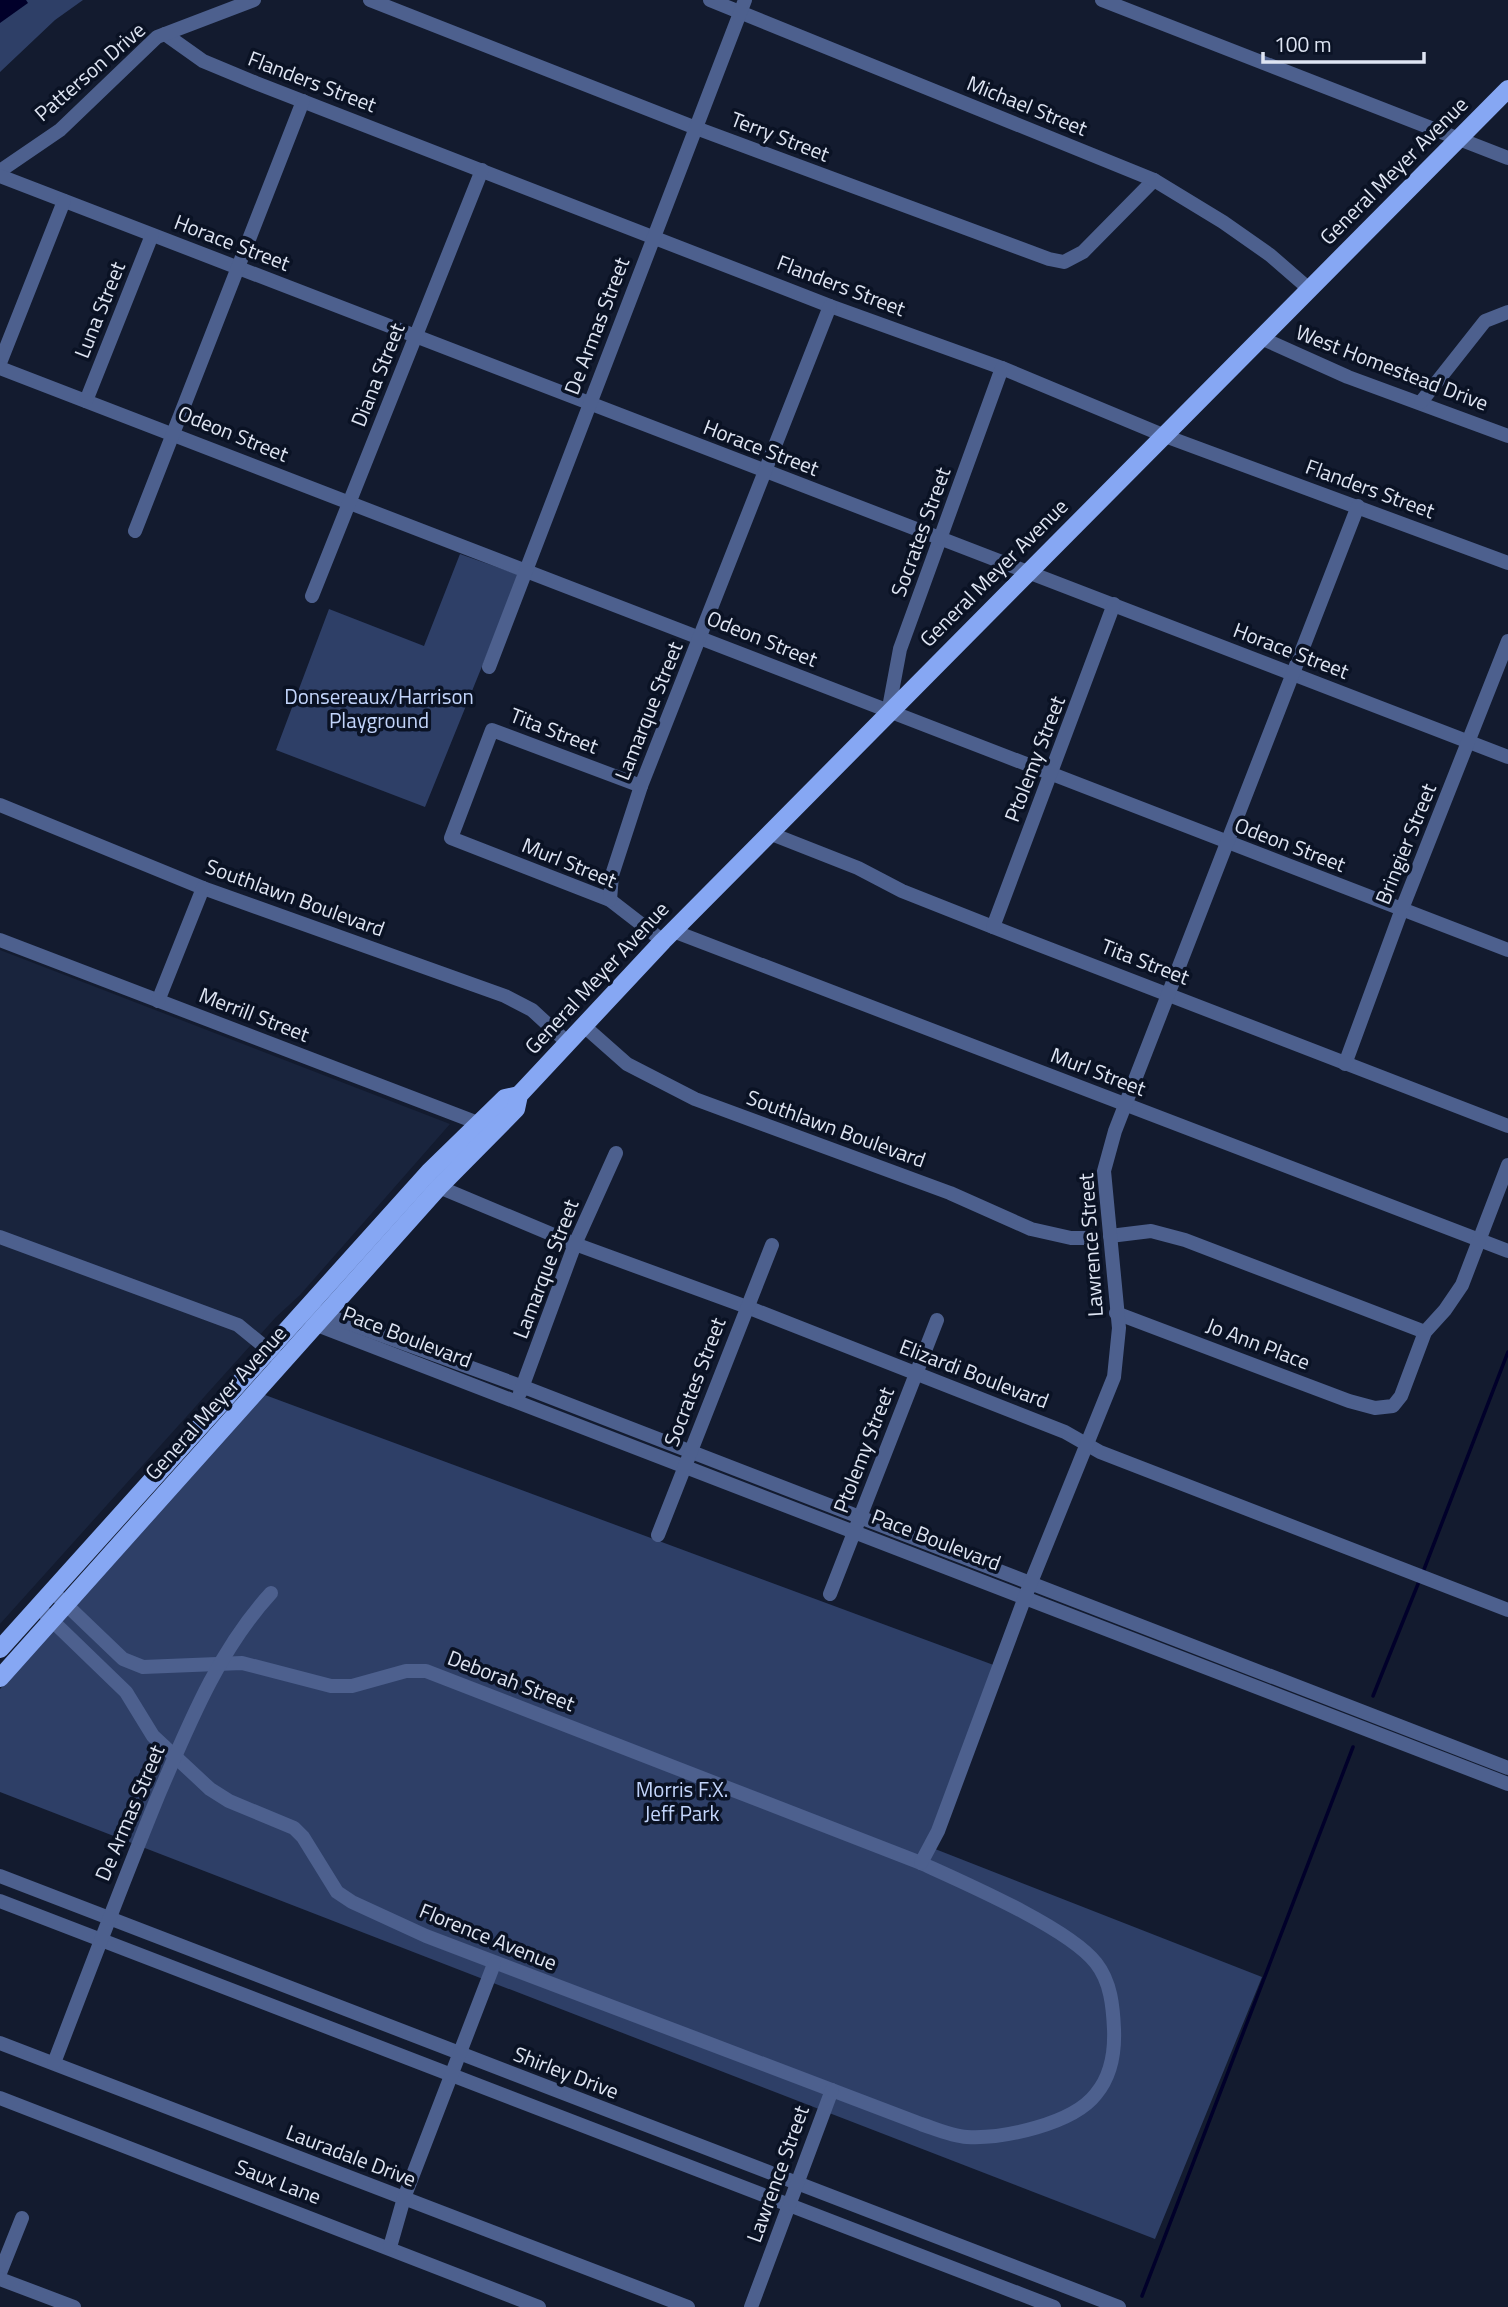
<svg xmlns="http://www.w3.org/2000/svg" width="1508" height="2307" font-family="'Titillium Web',sans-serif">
  <rect width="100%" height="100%" fill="#131b2f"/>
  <polygon fill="#19243d" points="0,950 450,1124 300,1295 276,1317 0,1624"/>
  <g fill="#2e3f67">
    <polygon points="16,0 83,0 55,20 0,72 0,14"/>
    <polygon points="460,554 519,575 425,807 276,750 329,609 424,646"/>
    <polygon points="257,1392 999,1667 930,1847 1262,1977 1155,2239 0,1792 0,1689"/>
  </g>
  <polygon fill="#01002a" points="0,0 26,0 28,3 0,23"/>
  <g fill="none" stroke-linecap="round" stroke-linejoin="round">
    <g stroke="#01002a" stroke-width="3.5">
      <polyline points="1423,1572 1508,1352"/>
      <polyline points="1373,1696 1420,1579"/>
      <polyline points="1142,2296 1353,1747"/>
    </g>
    <g stroke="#4d608e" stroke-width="14">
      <polyline points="370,0 696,128 1049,259 1064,262 1083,252 1154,180"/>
      <polyline points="710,0 1154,180 1223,222 1270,255 1308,288"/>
      <polyline points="1102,0 1508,158"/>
      <polyline points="165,34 203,61 256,83 830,306 1002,368 1165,436 1508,563"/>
      <polyline points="0,171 60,130 157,37 254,0"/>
      <polyline points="0,176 1508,757"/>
      <polyline points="1261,338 1348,377 1508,436"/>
      <polyline points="0,363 64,201"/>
      <polyline points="0,368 1508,950"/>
      <polyline points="86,401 152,235"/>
      <polyline points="1421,402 1485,321 1508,312"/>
      <polyline points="135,531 303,101"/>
      <polyline points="312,596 482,170"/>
      <polyline points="489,667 745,0"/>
      <polyline points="888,713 900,649 1002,368"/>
      <polyline points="641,786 492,730 451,838 610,900 663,941"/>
      <polyline points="0,805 203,888 505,996 532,1010 568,1043"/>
      <polyline points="769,833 858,868 902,891 993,927 1508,1126"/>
      <polyline points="610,900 612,875 641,786 830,306"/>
      <polyline points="993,927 1114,604"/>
      <polyline points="673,931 1508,1251"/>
      <polyline points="0,940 478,1123 484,1129"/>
      <polyline points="158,1001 203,888"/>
      <polyline points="584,1026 627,1064 695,1099 950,1193 1031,1229 1071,1238 1090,1238"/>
      <polyline points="1345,1064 1402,909 1508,641"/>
      <polyline points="434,1179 439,1187 575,1244 747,1307 1065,1432 1100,1452 1508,1610"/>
      <polyline points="1110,1236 1151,1231 1185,1240 1425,1332"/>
      <polyline points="0,1237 238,1325 276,1356"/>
      <polyline points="303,1310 317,1325 1508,1784"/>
      <polyline points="318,1312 529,1389 1508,1768"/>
      <polyline points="1116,1313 1349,1401 1375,1408 1393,1406 1401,1396 1425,1332 1445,1310 1462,1285 1508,1165"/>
      <polyline points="520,1393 575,1244 616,1153"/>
      <polyline points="658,1535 772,1245"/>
      <polyline points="830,1594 937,1320"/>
      <path d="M 37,1606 L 126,1692 L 153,1736 L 210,1789 L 229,1801 L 294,1828 L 303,1837 L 337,1892 L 352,1902 L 426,1936 L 921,2124 C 936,2129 952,2136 967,2137 C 1003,2139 1073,2124 1096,2094 C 1111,2076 1115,2053 1114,2029 C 1113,2007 1111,1982 1096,1963 C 1069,1928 965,1883 921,1863 L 426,1671 L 406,1671 L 352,1686 L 331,1686 L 242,1663 L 143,1667 L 123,1659 L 52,1591"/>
      <polyline points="921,1863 938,1831 1025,1597 1114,1377 1119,1328 1104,1171 1115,1131 1358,506"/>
      <polyline points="0,1876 1119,2307"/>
      <polyline points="0,1901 1054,2307"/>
      <polyline points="0,2043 688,2307"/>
      <path d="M 54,2063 C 88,1974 122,1884 158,1796 C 189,1724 218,1651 271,1593"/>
      <polyline points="0,2098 539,2307"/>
      <polyline points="390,2247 404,2198 494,1964"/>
      <polyline points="0,2273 22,2218"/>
      <polyline points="0,2279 74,2307"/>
      <polyline points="751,2307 832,2090"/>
    </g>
    <g stroke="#86a7f3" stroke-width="18">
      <polyline points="0,1649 429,1172 505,1098 519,1095"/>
      <polyline points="0,1678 439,1187 516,1109 519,1095 663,941 1508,89"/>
    </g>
  </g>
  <g text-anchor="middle" stroke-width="7" stroke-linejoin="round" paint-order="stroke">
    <g font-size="21" fill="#dfe5f3" stroke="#0a1224">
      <text transform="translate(90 72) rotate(-41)" y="7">Patterson Drive</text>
      <text transform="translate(312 82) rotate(21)" y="7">Flanders Street</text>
      <text transform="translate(1027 106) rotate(22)" y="7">Michael Street</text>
      <text transform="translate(780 137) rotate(21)" y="7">Terry Street</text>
      <text transform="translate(1394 171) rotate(-45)" y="7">General Meyer Avenue</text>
      <text transform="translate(232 243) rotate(21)" y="7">Horace Street</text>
      <text transform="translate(841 286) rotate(21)" y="7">Flanders Street</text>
      <text transform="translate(100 310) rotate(-68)" y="7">Luna Street</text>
      <text transform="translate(597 326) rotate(-69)" y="7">De Armas Street</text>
      <text transform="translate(1392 368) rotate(21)" y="7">West Homestead Drive</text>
      <text transform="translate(378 375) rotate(-68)" y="7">Diana Street</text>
      <text transform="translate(233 434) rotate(22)" y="7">Odeon Street</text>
      <text transform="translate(761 448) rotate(21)" y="7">Horace Street</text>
      <text transform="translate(1370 489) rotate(20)" y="7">Flanders Street</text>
      <text transform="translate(921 532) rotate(-70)" y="7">Socrates Street</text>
      <text transform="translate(994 573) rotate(-45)" y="7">General Meyer Avenue</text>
      <text transform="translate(762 639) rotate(22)" y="7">Odeon Street</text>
      <text transform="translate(1291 651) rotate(21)" y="7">Horace Street</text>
      <text transform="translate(649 711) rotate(-68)" y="7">Lamarque Street</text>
      <text transform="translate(554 731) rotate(21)" y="7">Tita Street</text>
      <text transform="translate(1035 759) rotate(-69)" y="7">Ptolemy Street</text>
      <text transform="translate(1406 844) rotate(-68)" y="7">Bringier Street</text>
      <text transform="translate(1290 845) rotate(21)" y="7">Odeon Street</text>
      <text transform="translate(569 863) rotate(22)" y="7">Murl Street</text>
      <text transform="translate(295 898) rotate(20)" y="7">Southlawn Boulevard</text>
      <text transform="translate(1145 962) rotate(21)" y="7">Tita Street</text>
      <text transform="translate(597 978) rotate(-47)" y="7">General Meyer Avenue</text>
      <text transform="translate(254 1015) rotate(21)" y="7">Merrill Street</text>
      <text transform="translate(1098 1072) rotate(21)" y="7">Murl Street</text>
      <text transform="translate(836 1129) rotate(20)" y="7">Southlawn Boulevard</text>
      <text transform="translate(1091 1245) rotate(-94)" y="7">Lawrence Street</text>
      <text transform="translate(546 1269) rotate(-69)" y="7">Lamarque Street</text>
      <text transform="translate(407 1337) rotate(21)" y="7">Pace Boulevard</text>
      <text transform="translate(1258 1344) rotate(21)" y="7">Jo Ann Place</text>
      <text transform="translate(974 1374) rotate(21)" y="7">Elizardi Boulevard</text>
      <text transform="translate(695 1382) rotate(-69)" y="7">Socrates Street</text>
      <text transform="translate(216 1403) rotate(-48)" y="7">General Meyer Avenue</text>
      <text transform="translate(864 1450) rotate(-69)" y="7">Ptolemy Street</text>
      <text transform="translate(936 1540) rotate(21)" y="7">Pace Boulevard</text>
      <text transform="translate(511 1681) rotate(21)" y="7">Deborah Street</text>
      <text transform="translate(130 1813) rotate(-67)" y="7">De Armas Street</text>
      <text transform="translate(488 1937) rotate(22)" y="7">Florence Avenue</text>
      <text transform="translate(566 2073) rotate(21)" y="7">Shirley Drive</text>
      <text transform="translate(351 2156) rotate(21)" y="7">Lauradale Drive</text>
      <text transform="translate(778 2174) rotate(-70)" y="7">Lawrence Street</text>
      <text transform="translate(278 2182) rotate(21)" y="7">Saux Lane</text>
    </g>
    <g font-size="21" fill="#c3d5fb" stroke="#0a1224">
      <text x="379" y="704">Donsereaux/Harrison<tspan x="379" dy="24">Playground</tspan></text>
      <text x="682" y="1797">Morris F.X.<tspan x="682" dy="24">Jeff Park</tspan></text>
    </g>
  </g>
  <path d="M1263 52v10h161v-10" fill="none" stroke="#dfe5f3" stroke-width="3.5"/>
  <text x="1274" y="52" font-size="21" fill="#dfe5f3" stroke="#0a1224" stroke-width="5" paint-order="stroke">100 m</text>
</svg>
